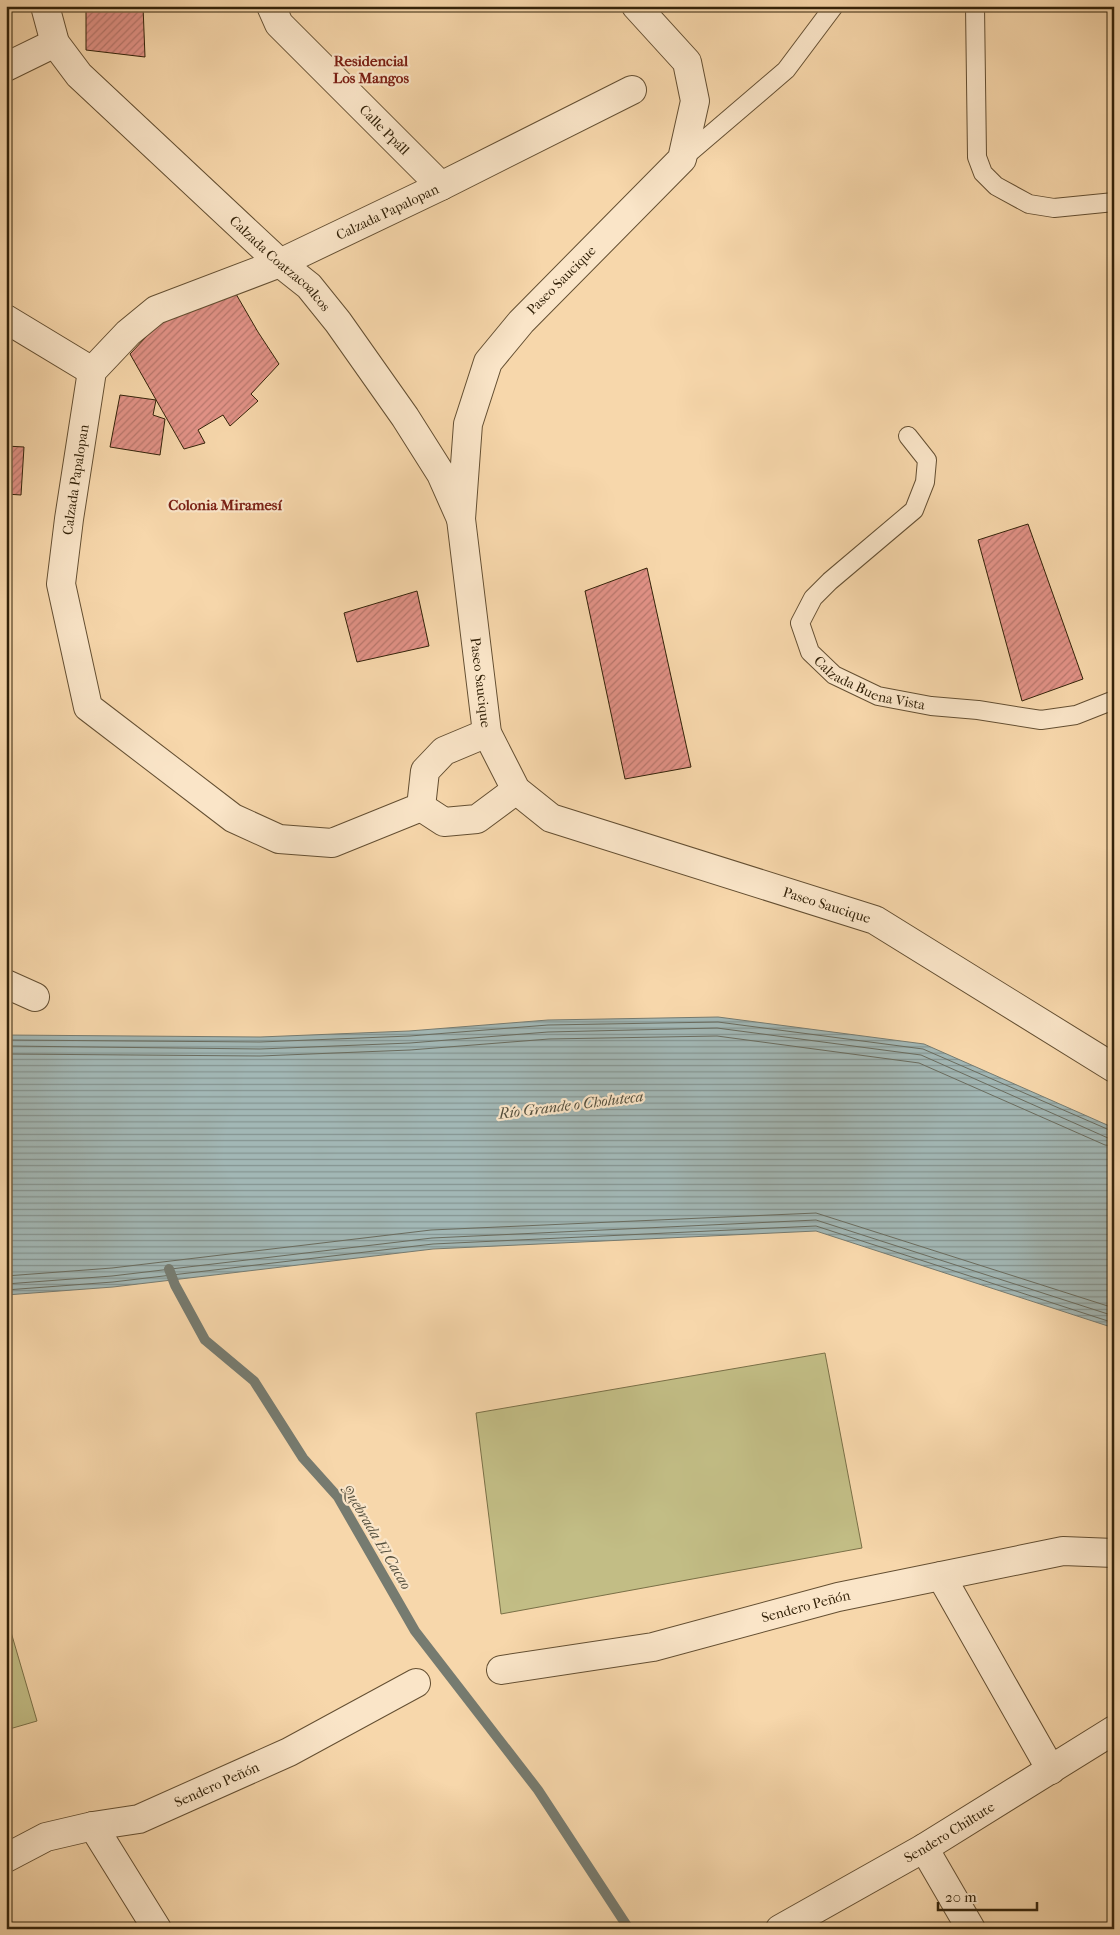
<svg xmlns="http://www.w3.org/2000/svg" width="1120" height="1935" font-family="'IM FELL French Canon',serif">
  <defs>
    <pattern id="water-rules" width="6" height="5" patternUnits="userSpaceOnUse" patternTransform="scale(1.25)"><rect width="6" height="5" fill="#a2b7b5"/><path d="M0 2.5h6" fill="none" stroke="#859491"/></pattern>
    <pattern id="building-hatch" width="6" height="6" patternUnits="userSpaceOnUse" patternTransform="scale(1.25)"><rect width="6" height="6" fill="#e29287"/><path d="M-1 1l2-2M0 6l6-6M5 7l2-2" fill="none" stroke="#b8776d"/></pattern>
  </defs>
  <rect width="100%" height="100%" fill="#f7d7ab"/>
  <filter id="stains"><feTurbulence type="fractalNoise" baseFrequency=".004" numOctaves="4"/><feColorMatrix values="0 0 0 0 .2 0 0 0 0 .09 0 0 0 0 .02 0 0 0 .5 -.17"/></filter>
  <radialGradient id="worn" r=".72"><stop offset=".6" stop-color="#630" stop-opacity="0"/><stop offset="1" stop-color="#630" stop-opacity=".3"/></radialGradient>
  <g fill="#c2bd85" stroke="#7a7047">
    <polygon points="825,1353 862,1548 501,1614 476,1413"/>
    <polygon points="6,1615 37,1721 6,1730"/>
  </g>
  <polygon fill="url(#water-rules)" stroke="#767b70" points="718,1017 924,1044 1114,1128 1114,1328 816,1231 433,1249 113,1287 6,1295 6,1035 260,1037 409,1031 548,1020"/>
  <g fill="none" stroke-linecap="round" stroke-linejoin="round">
    <g stroke="#6a6c5f" stroke-width="1">
      <polyline points="6,1040 260,1042 410,1036 548,1025 718,1022 923,1049 1114,1132"/>
      <polyline points="6,1046 260,1049 410,1043 548,1032 717,1028 921,1055 1108,1138 1114,1139"/>
      <polyline points="6,1054 260,1056 410,1050 549,1039 717,1036 919,1063 1105,1145 1114,1146"/>
      <polyline points="6,1276 112,1268 431,1230 816,1213 1114,1308"/>
      <polyline points="6,1284 112,1276 432,1238 816,1220 1114,1316"/>
      <polyline points="6,1290 113,1282 433,1244 816,1226 1114,1323"/>
    </g>
    <polyline stroke="#767b70" stroke-width="10" points="169,1269 175,1285 205,1340 254,1381 303,1458 338,1497 415,1631 538,1790 629,1929"/>
  </g>
  <g fill="url(#building-hatch)" stroke="#332209">
    <polygon points="86,6 143,6 145,57 86,50"/>
    <polygon points="236,294 258,332 279,364 251,394 258,401 230,426 223,415 198,430 205,443 184,449 130,354 162,320"/>
    <polygon points="120,395 156,400 153,415 165,419 160,455 110,447"/>
    <polygon points="6,446 24,447 21,495 6,494"/>
    <polygon points="1028,524 1083,679 1022,701 978,540"/>
    <polygon points="647,568 691,767 625,779 585,591"/>
    <polygon points="417,591 429,646 357,662 344,613"/>
  </g>
  <g fill="none" stroke-linecap="round" stroke-linejoin="round">
    <defs>
      <g id="service">
        <polyline points="975,6 977,157 983,173 996,186 1029,204 1054,208 1114,202"/>
        <polyline points="682,159 786,70 834,6"/>
        <path id="s1" d="M 908,436 L 927,460 L 925,482 L 914,510 L 830,581 L 813,598 L 800,623 L 810,652 L 834,675 L 878,696 L 931,706 L 978,710 L 1041,720 L 1076,715 L 1114,700"/>
      </g>
      <g id="minor">
        <path id="s2" d="M 45,6 L 55,43 L 79,75 L 280,263 L 309,286 L 338,322 L 405,417 L 441,474 L 461,519"/>
        <path id="s3" d="M 271,6 L 279,24 L 441,186"/>
        <polyline points="6,67 55,43"/>
        <polyline points="6,319 92,371"/>
        <path id="s4" d="M 487,733 L 444,751 L 425,771 L 421,807 L 332,843 L 279,839 L 233,818 L 88,707 L 61,584 L 69,519 L 92,371 L 128,333 L 156,310 L 280,263 L 441,186 L 632,90"/>
        <polyline points="421,807 444,822 477,819 516,790"/>
        <polyline points="6,984 35,997"/>
        <polyline points="941,1576 1051,1770"/>
        <path id="s5" d="M 501,1670 L 653,1647 L 838,1597 L 1063,1551 L 1114,1553"/>
        <polyline points="93,1826 157,1929"/>
        <polyline points="924,1848 971,1929"/>
        <path id="s6" d="M 6,1858 L 46,1837 L 93,1826 L 139,1819 L 289,1752 L 416,1683"/>
        <path id="s7" d="M 780,1929 L 924,1848 L 1114,1730"/>
      </g>
      <g id="tertiary">
        <path id="s8" d="M 636,6 L 687,62 L 695,101 L 682,159 L 521,322 L 488,362 L 468,424 L 461,519 L 487,733 L 516,790 L 551,818 L 875,920 L 1114,1068"/>
      </g>
    </defs>
    <use href="#service" stroke="#644f32" stroke-width="20"/>
    <use href="#minor" stroke="#644f32" stroke-width="30"/>
    <use href="#tertiary" stroke="#644f32" stroke-width="30"/>
    <use href="#service" stroke="#fae5c8" stroke-width="18"/>
    <use href="#minor" stroke="#fae5c8" stroke-width="28"/>
    <use href="#tertiary" stroke="#fae5c8" stroke-width="28"/>
  </g>
  <g text-anchor="middle" stroke-width="4.5" stroke-linejoin="round" paint-order="stroke">
    <g font-size="14" fill="#332209" stroke="#fae5c8">
      <text dy="5" stroke="none"><textPath href="#s3" startOffset="169">Calle Ppáll</textPath></text>
      <text dy="5" stroke="none"><textPath href="#s4" startOffset="1174">Calzada Papalopan</textPath></text>
      <text dy="5" stroke="none"><textPath href="#s2" startOffset="354">Calzada Coatzacoalcos</textPath></text>
      <text transform="translate(561 280) rotate(-45)" y="5">Paseo Saucique</text>
      <text dy="5" stroke="none"><textPath href="#s4" startOffset="724">Calzada Papalopan</textPath></text>
      <text dy="5" stroke="none"><textPath href="#s1" startOffset="345">Calzada Buena Vista</textPath></text>
      <text dy="5" stroke="none"><textPath href="#s8" startOffset="781">Paseo Saucique</textPath></text>
      <text dy="5" stroke="none"><textPath href="#s8" startOffset="1230">Paseo Saucique</textPath></text>
      <text dy="5" stroke="none"><textPath href="#s5" startOffset="312">Sendero Peñón</textPath></text>
      <text dy="5" stroke="none"><textPath href="#s6" startOffset="225">Sendero Peñón</textPath></text>
      <text dy="5" stroke="none"><textPath href="#s7" startOffset="195">Sendero Chiltute</textPath></text>
    </g>
    <g font-size="15" font-weight="bold" fill="#7a1f14" stroke="#fae5c8">
      <text x="371" y="66">Residencial<tspan x="371" dy="17">Los Mangos</tspan></text>
      <text x="225" y="510">Colonia Miramesí</text>
    </g>
    <g font-size="15" font-style="italic" fill="#544f3d" stroke="#fae5c8">
      <text transform="translate(571 1105) rotate(-7)" y="5">Río Grande o Choluteca</text>
      <text transform="translate(377 1537) rotate(59)" y="5">Quebrada El Cacao</text>
    </g>
  </g>
  <rect width="1120" height="1935" fill="none" stroke="#f7d7ab" stroke-width="25"/>
  <rect x="8" y="8" width="1105" height="1920" fill="none" stroke="#332209" stroke-width="2.5"/>
  <rect x="12" y="12" width="1095" height="1910" fill="none" stroke="#332209"/>
  <path d="M938 1902v8h99v-8" fill="none" stroke="#332209" stroke-width="2.5"/>
  <text x="945" y="1902" font-size="15" fill="#332209" stroke="#fae5c8" stroke-width="4" paint-order="stroke">20 m</text>
  <rect width="100%" height="100%" filter="url(#stains)"/>
  <rect width="100%" height="100%" fill="url(#worn)"/>
</svg>
